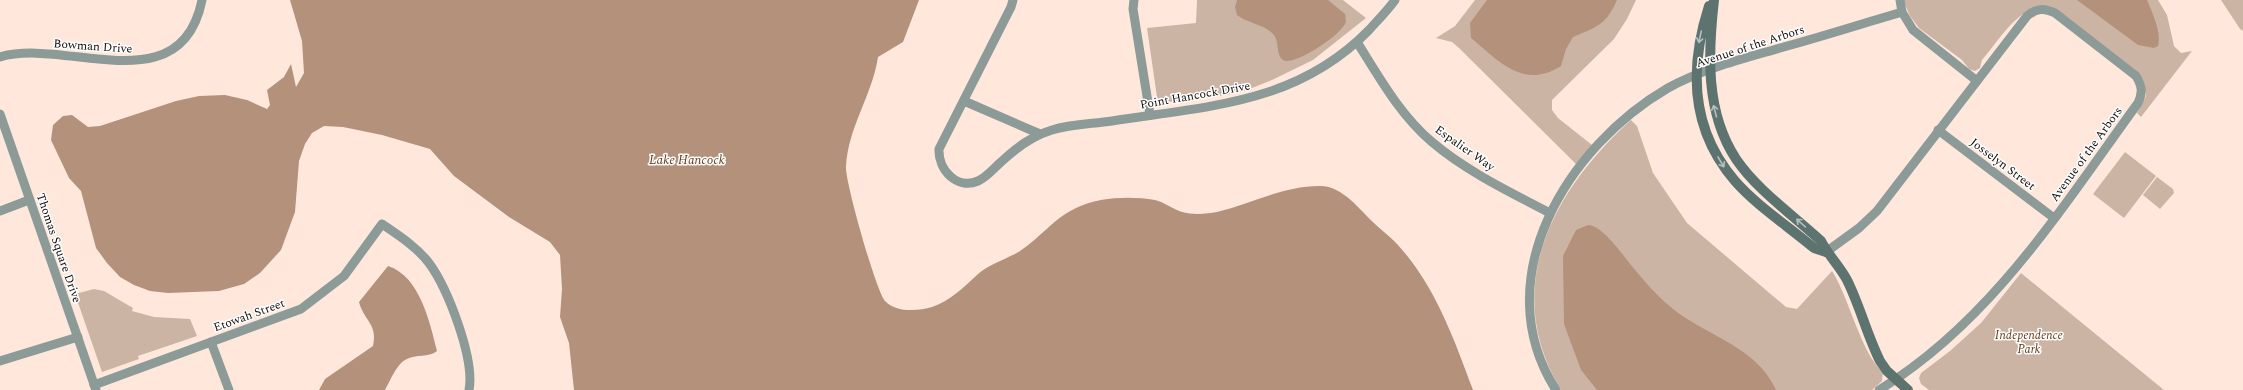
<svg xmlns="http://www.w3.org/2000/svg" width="2243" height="390" font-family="Spectral,serif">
  <rect width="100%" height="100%" fill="#ffe8db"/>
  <g fill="#ccb4a5">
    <polygon points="1197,0 1343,0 1366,18 1313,60 1272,80 1247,90 1226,95 1162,103 1157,97 1147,28 1196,23"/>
    <polygon points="1475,0 1636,0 1627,19 1614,39 1552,100 1552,110 1558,118 1592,145 1576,164 1459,48 1452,42 1436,38 1455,26"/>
    <path d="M 1903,0 L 2158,0 L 2167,15 L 2174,46 L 2181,53 L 2192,51 L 2141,117 L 2137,113 L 2146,96 L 2144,82 L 2052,7 C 2021,0 1999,41 1982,60 L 1980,68 L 1975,71 L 1969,69 L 1962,60 L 1919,28 L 1910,16 Z"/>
    <polygon points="2221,0 2243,0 2243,31 2240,29"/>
    <path d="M 1631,120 L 1637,126 L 1653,173 L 1687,223 L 1786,307 L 1797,309 L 1832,271 C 1849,297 1861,354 1883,372 L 1882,381 L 1872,390 L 1561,390 C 1500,289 1552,191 1631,120 Z"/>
    <polygon points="2125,152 2156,176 2124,218 2093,194"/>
    <polygon points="2157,177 2173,189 2174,193 2160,209 2143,195"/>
    <polygon points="2021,273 2164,390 1929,390 1921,384 1919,378 1921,373 1950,351 1981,323"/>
    <polygon points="94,289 104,291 133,308 132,311 154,317 190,319 197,336 138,356 139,359 102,372 75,294"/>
  </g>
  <g fill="#b4917b">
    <path d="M 290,0 L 919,0 L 903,42 L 878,57 C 872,96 848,127 846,167 C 845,181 876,291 885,301 C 896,313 918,311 932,307 C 951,300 963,288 977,275 C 989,264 1007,259 1020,251 C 1040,238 1054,218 1076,208 C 1099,197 1130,196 1155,200 C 1164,202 1173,209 1182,212 C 1192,215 1207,214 1217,212 C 1251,204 1283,186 1319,186 C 1342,185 1360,210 1375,224 C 1382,231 1391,237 1397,244 C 1435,285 1454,339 1473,390 L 574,390 L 569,343 L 560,317 L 562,289 L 560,255 L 550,242 L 509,217 L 454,176 L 430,149 L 382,135 L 343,127 L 324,126 L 312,133 L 305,144 L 299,161 L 295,212 L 281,250 L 260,273 L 244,284 L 219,291 L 168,293 L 150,291 L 134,285 L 120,277 L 107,263 L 96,248 L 81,191 L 69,178 L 51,140 L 53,125 L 63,116 L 72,115 L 88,127 L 100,126 L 176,101 L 199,96 L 225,95 L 247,100 L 267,109 L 270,105 L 267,90 L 284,77 L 291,64 L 296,87 L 304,73 L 302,41 Z"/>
    <path d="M 1237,0 L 1328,0 L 1345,14 L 1346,22 C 1341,35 1299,63 1285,61 C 1274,56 1281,40 1272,33 C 1263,24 1247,23 1237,15 L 1235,7 Z"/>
    <path d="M 1487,0 L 1617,0 C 1606,25 1597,27 1573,37 L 1566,49 L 1561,66 C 1523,90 1499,61 1471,38 L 1470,23 Z"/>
    <path d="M 2077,0 L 2147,0 C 2152,12 2162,33 2158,46 L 2154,48 L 2138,45 Z"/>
    <path d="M 1588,225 C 1602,225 1622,254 1631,265 C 1644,281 1657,296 1673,309 C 1707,336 1757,347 1776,390 L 1597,390 L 1581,370 L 1564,324 L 1563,256 L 1576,230 Z"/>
    <path d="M 388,266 C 420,276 430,323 437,351 C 428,358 416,354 407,359 C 397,363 390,381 385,390 L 319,390 L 325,379 L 373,346 C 378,324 364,321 359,302 Z"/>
  </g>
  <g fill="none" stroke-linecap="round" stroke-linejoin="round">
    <g stroke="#8c9a98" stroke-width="9">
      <path d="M 1013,0 L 1011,7 L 939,149 C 938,170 957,190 978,181 C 987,177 994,168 1001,162 C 1017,147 1032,136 1052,130 C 1071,124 1092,124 1112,121 C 1208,106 1297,104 1369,30 C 1378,20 1387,11 1395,0"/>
      <polyline points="1134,0 1133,9 1150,115"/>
      <polyline points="1900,0 1902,12 1913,30 1977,81"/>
      <path d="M 1357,42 C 1379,77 1400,115 1432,142 C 1466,171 1510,192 1550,213"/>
      <path d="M 0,57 C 65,37 181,105 202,0"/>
      <polyline points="964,101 1040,134"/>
      <polyline points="0,114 96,390"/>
      <polyline points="1938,130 2054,218"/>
      <polyline points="0,211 29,200"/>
      <path d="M 1826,252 L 1859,228 L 1877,211 L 2027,16 C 2037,8 2044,8 2055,13 L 2136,76 C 2142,86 2143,92 2138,103 C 2063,206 1991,322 1879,390"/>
      <polyline points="211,342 229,390"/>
      <polyline points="0,361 78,337"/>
      <path d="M 94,385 L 301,309 L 344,276 L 382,224 C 398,235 417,247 429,263 C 448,289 475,359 469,390"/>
      <path d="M 1556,390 C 1485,279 1568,146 1668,88 C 1702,69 1742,59 1780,48 C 1821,37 1861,24 1902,12"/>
    </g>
    <g stroke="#5d7370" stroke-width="10">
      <path d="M 1714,0 C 1708,53 1705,112 1736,159 C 1756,189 1794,216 1821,241 C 1828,255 1839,265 1847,280 C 1860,306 1867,335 1880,361 L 1887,371 L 1908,390"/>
      <path d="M 1709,6 C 1689,68 1690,129 1735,181 C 1757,206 1788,226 1814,248 L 1826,252"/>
    </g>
  </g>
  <defs><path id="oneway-shaft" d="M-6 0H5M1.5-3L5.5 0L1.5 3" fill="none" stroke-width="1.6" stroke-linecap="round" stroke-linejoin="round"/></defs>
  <g stroke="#b6c0bf">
    <use href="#oneway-shaft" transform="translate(1700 37) rotate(102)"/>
    <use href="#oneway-shaft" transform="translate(1715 111) rotate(-104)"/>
    <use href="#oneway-shaft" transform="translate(1721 162) rotate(59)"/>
    <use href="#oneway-shaft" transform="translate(1801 223) rotate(-138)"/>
  </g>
  <g text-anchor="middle" stroke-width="3" stroke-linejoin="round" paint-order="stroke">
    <g font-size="12" fill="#130b06" stroke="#fff">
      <text transform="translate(93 46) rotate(4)" y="4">Bowman Drive</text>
      <text transform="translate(1750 46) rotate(-18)" y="4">Avenue of the Arbors</text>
      <text transform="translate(1195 95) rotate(-10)" y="4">Point Hancock Drive</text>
      <text transform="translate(1465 148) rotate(35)" y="4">Espalier Way</text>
      <text transform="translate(2086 154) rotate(-54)" y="4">Avenue of the Arbors</text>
      <text transform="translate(2003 164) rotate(37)" y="4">Josselyn Street</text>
      <text transform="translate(59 248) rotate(71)" y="4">Thomas Square Drive</text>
      <text transform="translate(249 315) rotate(-20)" y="4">Etowah Street</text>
    </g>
    <g font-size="12" font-style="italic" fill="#653512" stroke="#fff">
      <text x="2029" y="339">Independence<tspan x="2029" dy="14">Park</tspan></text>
    </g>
    <g font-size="13" font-style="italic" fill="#6a3a17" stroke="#fff">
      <text x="687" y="164">Lake Hancock</text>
    </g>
  </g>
</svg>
